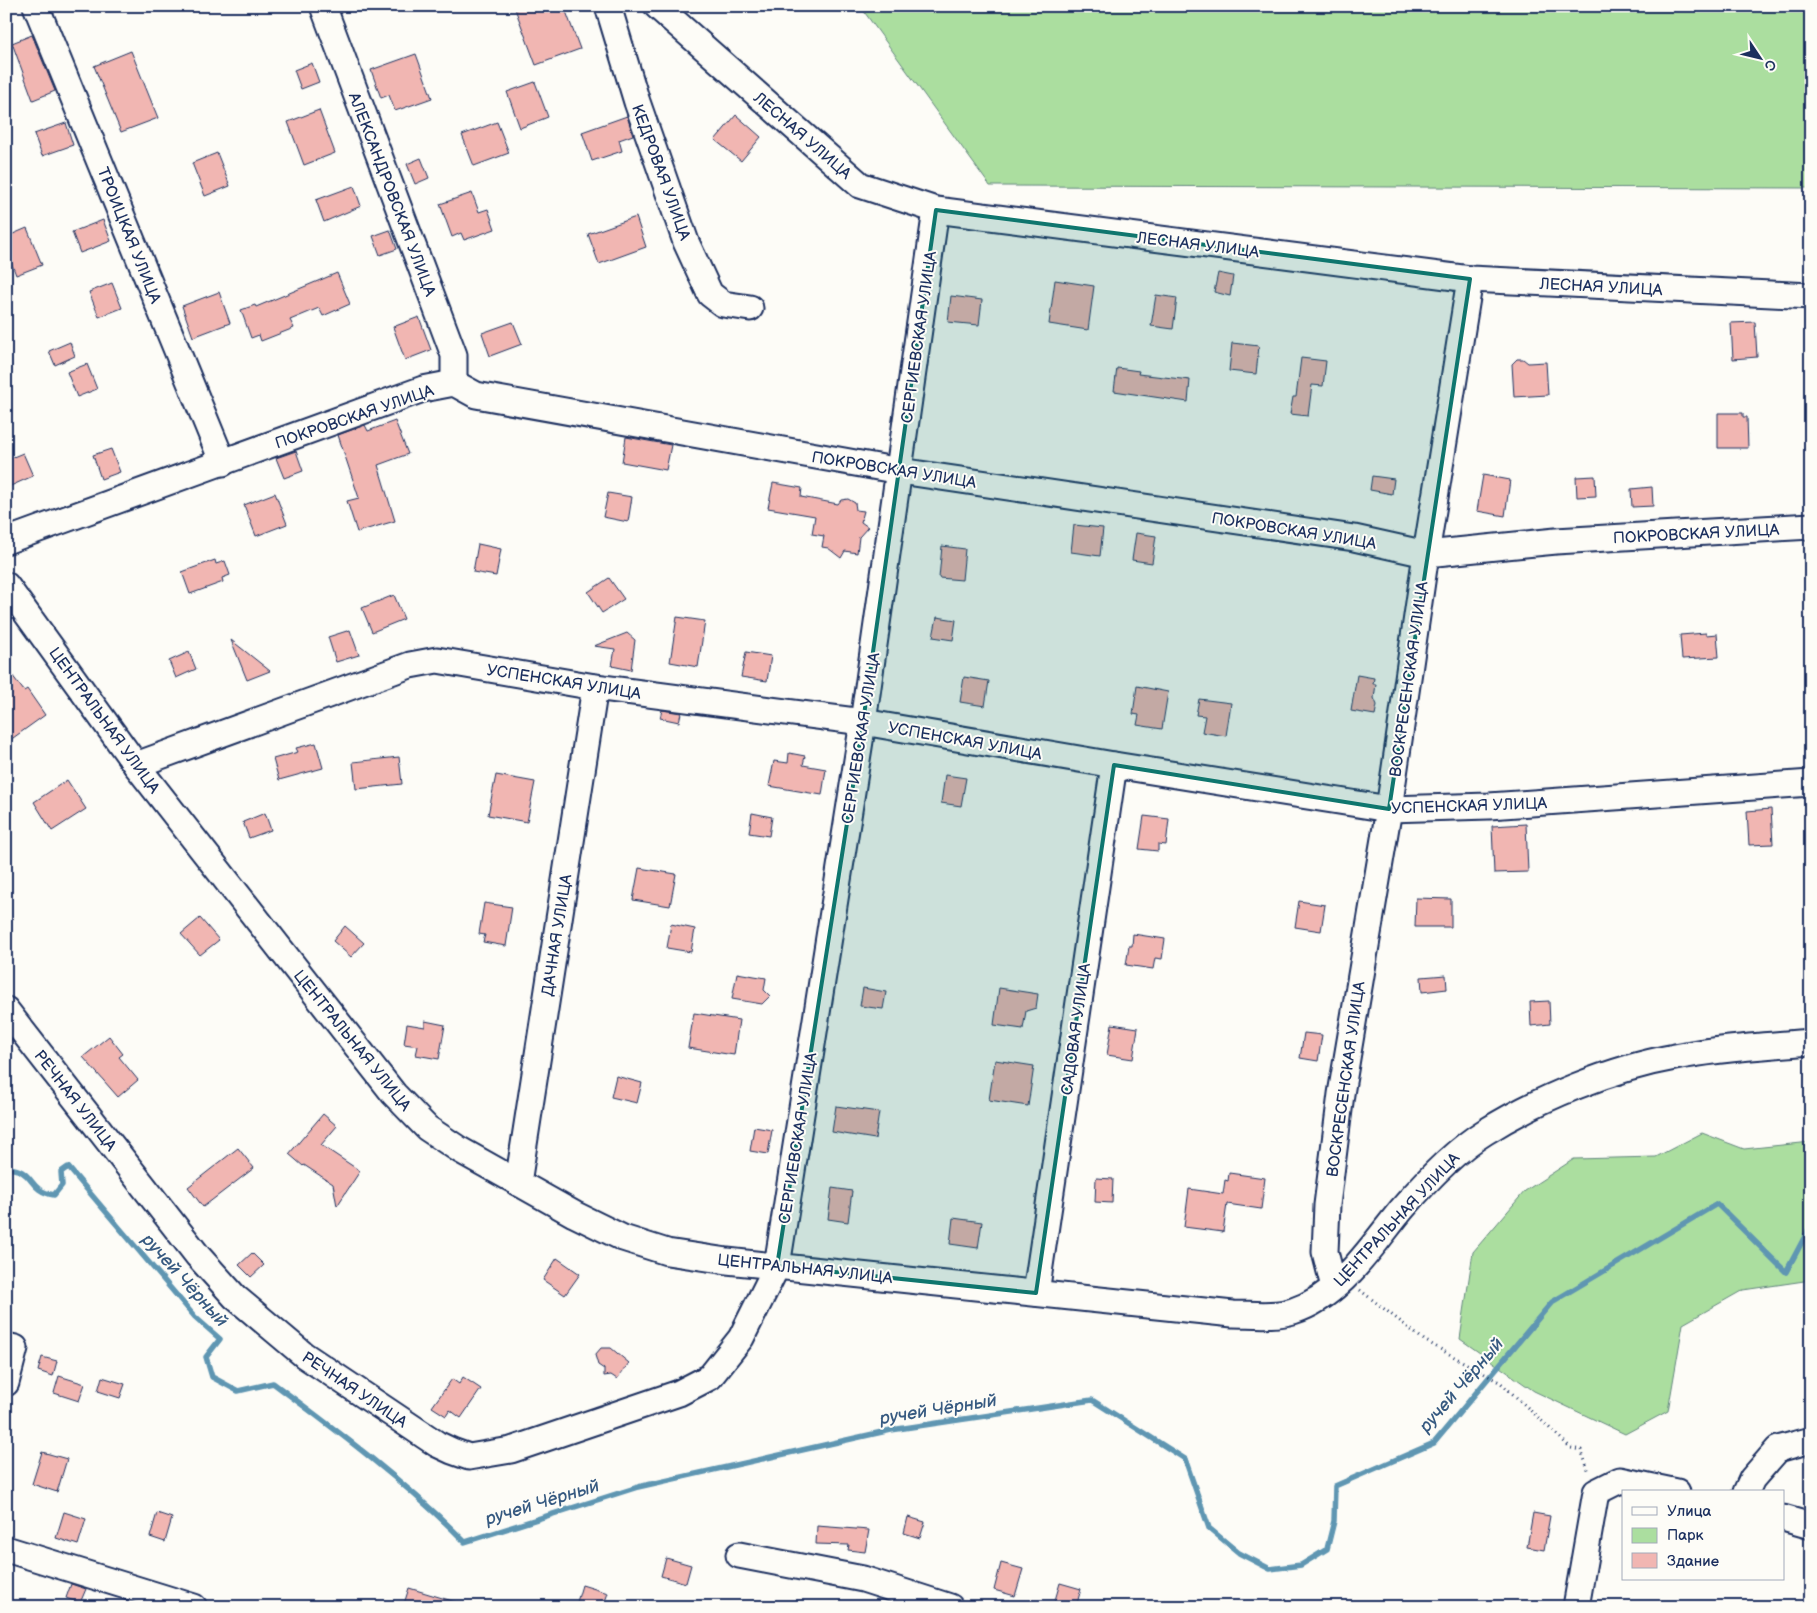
<svg xmlns="http://www.w3.org/2000/svg" width="1817" height="1613" font-family="'Balsamiq Sans',sans-serif">
  <rect width="100%" height="100%" fill="#fdfcf7"/>
  <filter id="ink" filterUnits="userSpaceOnUse"><feTurbulence type="fractalNoise" baseFrequency=".02" numOctaves="2"/><feDisplacementMap in="SourceGraphic" scale="10" xChannelSelector="R" yChannelSelector="G"/><feConvolveMatrix kernelMatrix="1 2 1 2 8 2 1 2 1" color-interpolation-filters="sRGB"/></filter>
  <g filter="url(#ink)">
    <g fill="#abde9f" stroke="#63867e">
      <polygon points="860,6 1811,6 1811,188 990,186"/>
      <polygon points="1702,1133 1744,1149 1811,1142 1811,1280 1743,1290 1683,1324 1668,1411 1625,1434 1534,1391 1460,1339 1473,1252 1525,1191 1574,1159 1656,1157"/>
    </g>
    <g fill="none" stroke-linecap="round" stroke-linejoin="round">
      <path stroke="#5f96b2" stroke-width="5.5" d="M 6,1167 C 11,1169 18,1169 22,1172 C 34,1179 32,1191 54,1195 L 62,1185 L 61,1172 L 68,1167 L 195,1317 L 220,1339 L 206,1357 L 212,1377 L 238,1391 L 273,1383 C 339,1432 407,1483 465,1542 L 638,1487 L 891,1430 L 1092,1400 L 1185,1459 L 1209,1528 L 1239,1553 L 1270,1569 L 1301,1565 L 1327,1549 L 1334,1521 L 1335,1486 L 1434,1443 L 1552,1302 L 1717,1204 L 1786,1272 L 1811,1225"/>
    </g>
    <g fill="#f1b6b2" stroke="#1b2f5e">
      <polygon points="514,6 564,6 580,49 536,65"/>
      <polygon points="32,35 55,91 33,100 12,43"/>
      <polygon points="131,51 158,118 121,132 94,66"/>
      <polygon points="416,54 432,98 395,111 389,95 381,98 371,70"/>
      <polygon points="312,63 319,82 301,89 294,70"/>
      <polygon points="535,82 548,117 520,128 507,92"/>
      <polygon points="319,110 335,153 304,165 288,122"/>
      <polygon points="736,115 761,137 741,161 715,140"/>
      <polygon points="627,116 633,135 619,140 622,151 592,161 582,132"/>
      <polygon points="497,122 509,153 474,166 462,135"/>
      <polygon points="66,123 73,145 42,156 34,134"/>
      <polygon points="217,153 230,186 205,196 192,163"/>
      <polygon points="421,158 429,178 415,184 407,164"/>
      <polygon points="354,186 361,206 324,222 316,200"/>
      <polygon points="472,193 479,212 488,209 495,229 464,240 461,233 452,237 440,204"/>
      <polygon points="636,217 646,247 599,264 588,234"/>
      <polygon points="103,220 111,241 80,253 72,232"/>
      <polygon points="27,228 42,265 16,275 6,249 6,237"/>
      <polygon points="390,230 397,249 380,255 373,236"/>
      <polygon points="337,273 350,304 323,316 319,308 290,320 294,328 261,341 259,335 251,338 241,310 255,305 256,307"/>
      <polygon points="1218,273 1233,276 1230,296 1214,292"/>
      <polygon points="1055,280 1094,286 1088,330 1049,324"/>
      <polygon points="112,283 122,308 99,317 89,292"/>
      <polygon points="219,292 230,323 193,337 182,306"/>
      <polygon points="1156,295 1177,298 1173,329 1151,326"/>
      <polygon points="951,296 982,300 979,325 948,322"/>
      <polygon points="419,317 431,350 405,360 393,327"/>
      <polygon points="513,322 522,344 490,356 482,333"/>
      <polygon points="1755,322 1757,357 1733,359 1731,323"/>
      <polygon points="70,342 75,356 55,365 49,351"/>
      <polygon points="1232,343 1259,346 1256,374 1229,371"/>
      <polygon points="1301,358 1326,361 1323,386 1312,385 1308,416 1290,414 1293,397 1296,397"/>
      <polygon points="1517,359 1523,359 1528,363 1546,362 1548,395 1514,397 1512,364"/>
      <polygon points="87,364 97,389 77,397 67,372"/>
      <polygon points="1117,368 1139,371 1138,374 1190,380 1188,402 1114,391"/>
      <polygon points="1718,413 1743,413 1743,417 1747,417 1748,448 1718,448"/>
      <polygon points="395,421 408,454 378,465 395,521 357,532 347,501 359,498 338,435 365,425 368,431"/>
      <polygon points="626,437 671,445 666,470 622,462"/>
      <polygon points="111,449 120,472 101,479 93,455"/>
      <polygon points="296,451 303,471 284,478 276,458"/>
      <polygon points="23,453 33,476 6,488 6,460"/>
      <polygon points="1483,475 1510,480 1505,516 1477,511"/>
      <polygon points="1372,476 1394,479 1392,494 1370,490"/>
      <polygon points="1595,476 1596,496 1577,497 1576,477"/>
      <polygon points="773,483 802,488 801,497 838,504 841,500 848,499 855,503 856,510 864,511 861,522 868,527 859,537 857,553 845,551 841,558 828,548 822,547 824,536 812,534 815,516 768,508"/>
      <polygon points="1652,487 1653,506 1632,507 1631,489"/>
      <polygon points="275,493 287,524 256,536 244,505"/>
      <polygon points="608,493 632,497 628,522 603,517"/>
      <polygon points="1074,525 1103,528 1100,556 1071,552"/>
      <polygon points="1136,533 1156,536 1152,563 1132,560"/>
      <polygon points="478,544 501,549 496,576 473,572"/>
      <polygon points="942,546 965,549 962,580 939,578"/>
      <polygon points="215,560 216,564 225,561 230,575 222,578 223,582 190,594 182,572"/>
      <polygon points="609,578 624,599 602,613 588,592"/>
      <polygon points="394,595 404,619 372,632 362,608"/>
      <polygon points="677,617 705,621 698,667 670,662"/>
      <polygon points="937,617 956,620 953,640 933,637"/>
      <polygon points="350,630 359,655 336,662 328,637"/>
      <polygon points="627,633 635,640 631,670 612,666 615,649 594,646"/>
      <polygon points="1706,633 1706,635 1717,634 1719,657 1682,659 1680,635"/>
      <polygon points="231,640 270,671 247,680"/>
      <polygon points="189,652 196,669 176,678 169,661"/>
      <polygon points="746,652 771,656 767,681 741,677"/>
      <polygon points="6,667 24,691 27,689 45,715 6,743"/>
      <polygon points="1357,675 1374,678 1373,684 1376,684 1374,698 1377,705 1375,715 1351,711"/>
      <polygon points="964,677 989,681 985,706 960,702"/>
      <polygon points="1137,686 1168,692 1162,729 1137,725 1139,715 1133,714"/>
      <polygon points="1199,699 1231,703 1226,736 1202,732 1205,716 1196,715"/>
      <polygon points="662,710 681,713 679,722 660,718"/>
      <polygon points="316,743 323,768 279,780 273,759 298,752 296,748"/>
      <polygon points="789,753 805,756 803,765 826,769 822,795 769,786 774,761 788,763"/>
      <polygon points="399,757 402,784 356,789 353,762"/>
      <polygon points="496,775 535,782 527,822 488,815"/>
      <polygon points="945,775 966,778 961,806 941,803"/>
      <polygon points="67,780 86,809 52,831 34,802"/>
      <polygon points="1771,809 1773,844 1749,845 1747,811"/>
      <polygon points="265,813 271,830 249,838 243,822"/>
      <polygon points="752,813 772,817 769,836 749,833"/>
      <polygon points="1144,816 1169,819 1166,845 1158,844 1158,851 1139,849"/>
      <polygon points="1526,824 1528,872 1494,873 1492,826"/>
      <polygon points="639,868 676,874 670,906 633,900"/>
      <polygon points="1416,898 1451,899 1451,927 1415,927"/>
      <polygon points="1299,901 1325,905 1321,931 1295,927"/>
      <polygon points="484,903 512,907 506,946 483,942 485,935 479,934"/>
      <polygon points="200,918 219,940 200,955 181,934"/>
      <polygon points="671,924 695,929 691,952 667,948"/>
      <polygon points="345,926 364,943 351,957 333,941"/>
      <polygon points="1133,934 1165,939 1162,959 1155,958 1153,969 1126,965 1129,946 1132,946"/>
      <polygon points="737,973 766,978 764,990 770,996 762,1004 732,999"/>
      <polygon points="1446,975 1447,989 1422,992 1421,977"/>
      <polygon points="863,988 886,992 883,1009 860,1006"/>
      <polygon points="999,988 1038,994 1036,1008 1026,1011 1023,1029 994,1025"/>
      <polygon points="1549,1001 1550,1024 1531,1026 1530,1002"/>
      <polygon points="694,1013 739,1020 734,1055 688,1048"/>
      <polygon points="425,1021 445,1025 439,1059 416,1055 418,1046 404,1044 407,1024 425,1027"/>
      <polygon points="1112,1024 1138,1028 1133,1059 1107,1055"/>
      <polygon points="1304,1033 1322,1035 1318,1061 1300,1058"/>
      <polygon points="109,1036 123,1054 119,1057 138,1080 118,1097 83,1057"/>
      <polygon points="995,1060 1034,1066 1028,1106 989,1100"/>
      <polygon points="616,1076 642,1083 637,1103 611,1097"/>
      <polygon points="836,1106 879,1112 875,1139 832,1132"/>
      <polygon points="323,1114 337,1126 321,1145 360,1171 337,1206 333,1184 304,1165 303,1166 289,1154"/>
      <polygon points="754,1127 772,1130 768,1154 750,1151"/>
      <polygon points="238,1148 254,1168 203,1207 188,1187"/>
      <polygon points="1229,1173 1265,1178 1261,1209 1227,1204 1223,1232 1184,1227 1189,1189 1223,1194 1225,1180 1228,1181"/>
      <polygon points="1096,1178 1113,1179 1112,1203 1095,1202"/>
      <polygon points="832,1188 852,1191 848,1222 828,1219"/>
      <polygon points="953,1218 982,1222 978,1248 950,1244"/>
      <polygon points="252,1253 264,1265 251,1277 239,1265"/>
      <polygon points="557,1258 580,1274 565,1295 543,1280"/>
      <polygon points="601,1348 611,1348 629,1363 617,1379 611,1375 604,1376 604,1369 598,1365 595,1355"/>
      <polygon points="42,1357 57,1361 53,1376 38,1371"/>
      <polygon points="59,1376 85,1384 79,1401 54,1393"/>
      <polygon points="102,1377 125,1384 120,1398 98,1391"/>
      <polygon points="463,1377 481,1389 461,1418 450,1410 446,1416 432,1407 452,1379 459,1384"/>
      <polygon points="42,1452 67,1459 57,1492 32,1484"/>
      <polygon points="64,1512 86,1519 78,1545 56,1538"/>
      <polygon points="157,1513 172,1518 165,1542 150,1537"/>
      <polygon points="1533,1513 1550,1516 1544,1550 1527,1547"/>
      <polygon points="908,1517 925,1522 920,1538 904,1533"/>
      <polygon points="817,1526 869,1530 865,1552 848,1550 849,1545 816,1544"/>
      <polygon points="666,1558 691,1565 686,1583 661,1576"/>
      <polygon points="1001,1563 1023,1569 1015,1596 994,1590"/>
      <polygon points="1060,1583 1081,1589 1076,1607 1053,1607"/>
      <polygon points="71,1584 86,1589 80,1603 66,1598"/>
      <polygon points="582,1585 608,1593 603,1607 592,1607 577,1602"/>
      <polygon points="409,1588 459,1603 459,1607 403,1607"/>
    </g>
    <g fill="none" stroke-linecap="round" stroke-linejoin="round">
      <defs>
        <g id="minor">
          <polyline points="36,6 223,463"/>
          <polyline points="323,6 454,355 454,383"/>
          <polyline points="608,6 637,102 686,242 710,294 723,304 750,308"/>
          <polyline points="657,6 860,185 936,210 1470,279 1811,296"/>
          <polyline points="6,541 423,389 454,383 476,395 900,471 1354,538 1426,554 1556,541 1811,526"/>
          <path d="M 6,585 L 136,765 L 394,1094 L 427,1128 L 460,1150 L 574,1214 L 623,1238 L 667,1252 L 727,1261 L 1233,1314 C 1252,1314 1274,1317 1293,1311 C 1341,1296 1372,1245 1402,1209 C 1426,1181 1454,1151 1485,1132 C 1539,1098 1613,1068 1675,1057 C 1720,1048 1766,1046 1811,1042"/>
          <polyline points="136,765 410,665 437,660 595,687 863,722 1114,765 1389,809 1489,806 1811,783"/>
          <polyline points="6,1010 198,1256 235,1297 304,1355 437,1444 452,1451 469,1457 511,1450 679,1393 710,1377 741,1338 777,1266 863,722 936,210"/>
          <polyline points="518,1183 595,687"/>
          <polyline points="1334,1287 1325,1252 1327,1205 1341,1094 1389,809 1426,554 1470,279"/>
          <polyline points="1036,1293 1114,765"/>
          <polyline points="6,1346 15,1348 6,1383"/>
          <polyline points="1746,1492 1752,1479 1778,1449 1811,1440"/>
          <polyline points="1783,1518 1811,1526"/>
          <polyline points="6,1549 194,1607"/>
          <polyline points="739,1555 863,1579 950,1607"/>
          <polyline points="1576,1607 1596,1492 1620,1480 1677,1492"/>
        </g>
      </defs>
      <use href="#minor" stroke="#1b2f5e" stroke-width="29"/>
      <polyline stroke="#1b2f5e" stroke-width="3" stroke-dasharray="1 4" stroke-linecap="butt" points="1360,1290 1424,1340 1501,1383 1571,1448 1581,1450 1589,1472"/>
      <use href="#minor" stroke="#fdfcf7" stroke-width="25"/>
    </g>
  </g>
  <path fill="#0f766e" fill-opacity="0.2" stroke="#0f766e" stroke-width="4" stroke-linejoin="round" d="M 936,210 L 1470,279 L 1389,809 L 1114,765 L 1036,1293 L 777,1266 L 863,722 Z"/>
  <g text-anchor="middle" stroke-width="4" stroke-linejoin="round" paint-order="stroke">
    <g font-size="16" fill="#1b2f5e" stroke="#fdfcf7">
      <text transform="translate(803 135) rotate(41)" y="6">ЛЕСНАЯ УЛИЦА</text>
      <text transform="translate(662 172) rotate(70)" y="6">КЕДРОВАЯ УЛИЦА</text>
      <text transform="translate(393 194) rotate(69)" y="6">АЛЕКСАНДРОВСКАЯ УЛИЦА</text>
      <text transform="translate(130 235) rotate(68)" y="6">ТРОИЦКАЯ УЛИЦА</text>
      <text transform="translate(1198 244) rotate(7)" y="6">ЛЕСНАЯ УЛИЦА</text>
      <text transform="translate(1601 286) rotate(3)" y="6">ЛЕСНАЯ УЛИЦА</text>
      <text transform="translate(918 337) rotate(-82)" y="6">СЕРГИЕВСКАЯ УЛИЦА</text>
      <text transform="translate(354 416) rotate(-19)" y="6">ПОКРОВСКАЯ УЛИЦА</text>
      <text transform="translate(894 469) rotate(9)" y="6">ПОКРОВСКАЯ УЛИЦА</text>
      <text transform="translate(1294 530) rotate(9)" y="6">ПОКРОВСКАЯ УЛИЦА</text>
      <text transform="translate(1696 533) rotate(-3)" y="6">ПОКРОВСКАЯ УЛИЦА</text>
      <text transform="translate(1408 679) rotate(-82)" y="6">ВОСКРЕСЕНСКАЯ УЛИЦА</text>
      <text transform="translate(564 681) rotate(9)" y="6">УСПЕНСКАЯ УЛИЦА</text>
      <text transform="translate(105 720) rotate(54)" y="6">ЦЕНТРАЛЬНАЯ УЛИЦА</text>
      <text transform="translate(860 738) rotate(-81)" y="6">СЕРГИЕВСКАЯ УЛИЦА</text>
      <text transform="translate(965 740) rotate(10)" y="6">УСПЕНСКАЯ УЛИЦА</text>
      <text transform="translate(1469 805) rotate(-2)" y="6">УСПЕНСКАЯ УЛИЦА</text>
      <text transform="translate(556 935) rotate(-81)" y="6">ДАЧНАЯ УЛИЦА</text>
      <text transform="translate(1075 1029) rotate(-82)" y="6">САДОВАЯ УЛИЦА</text>
      <text transform="translate(353 1040) rotate(51)" y="6">ЦЕНТРАЛЬНАЯ УЛИЦА</text>
      <text transform="translate(1345 1079) rotate(-82)" y="6">ВОСКРЕСЕНСКАЯ УЛИЦА</text>
      <text transform="translate(76 1100) rotate(52)" y="6">РЕЧНАЯ УЛИЦА</text>
      <text transform="translate(797 1138) rotate(-81)" y="6">СЕРГИЕВСКАЯ УЛИЦА</text>
      <text transform="translate(1396 1219) rotate(-47)" y="6">ЦЕНТРАЛЬНАЯ УЛИЦА</text>
      <text transform="translate(805 1268) rotate(6)" y="6">ЦЕНТРАЛЬНАЯ УЛИЦА</text>
      <text transform="translate(355 1389) rotate(34)" y="6">РЕЧНАЯ УЛИЦА</text>
    </g>
    <g font-size="18" font-style="italic" fill="#375a81" stroke="#fdfcf7">
      <text transform="translate(185 1280) rotate(48)" y="6">ручей Чёрный</text>
      <text transform="translate(1461 1385) rotate(-49)" y="6">ручей Чёрный</text>
      <text transform="translate(938 1409) rotate(-9)" y="6">ручей Чёрный</text>
      <text transform="translate(542 1502) rotate(-17)" y="6">ручей Чёрный</text>
    </g>
  </g>
  <rect width="1817" height="1613" fill="none" stroke="#fdfcf7" stroke-width="25"/>
  <rect x="12" y="12" width="1792" height="1588" fill="none" stroke="#1b2f5e" stroke-width="2" filter="url(#ink)"/>
  <rect x="1622" y="1490" width="162" height="90" fill="#fdfcf7" stroke="#a3aaba"/>
  <rect x="1632" y="1507" width="25" height="8" fill="#fdfcf7" stroke="#a3aaba"/>
  <text x="1667" y="1516" font-size="15" fill="#1b2f5e">Улица</text>
  <rect x="1632" y="1528" width="25" height="15" fill="#abde9f" stroke="#a3aaba"/>
  <text x="1667" y="1540" font-size="15" fill="#1b2f5e">Парк</text>
  <rect x="1632" y="1553" width="25" height="15" fill="#f1b6b2" stroke="#a3aaba"/>
  <text x="1667" y="1566" font-size="15" fill="#1b2f5e">Здание</text>
  <g transform="translate(1760 58) rotate(125)" stroke="#fdfcf7" stroke-width="4" paint-order="stroke">
  <path d="M0-4L9 19L0 12L-9 19Z" fill="#1b2f5e"/>
  <text y="-8" font-size="14" font-weight="bold" text-anchor="middle" fill="#1b2f5e">С</text>
  </g>
</svg>
